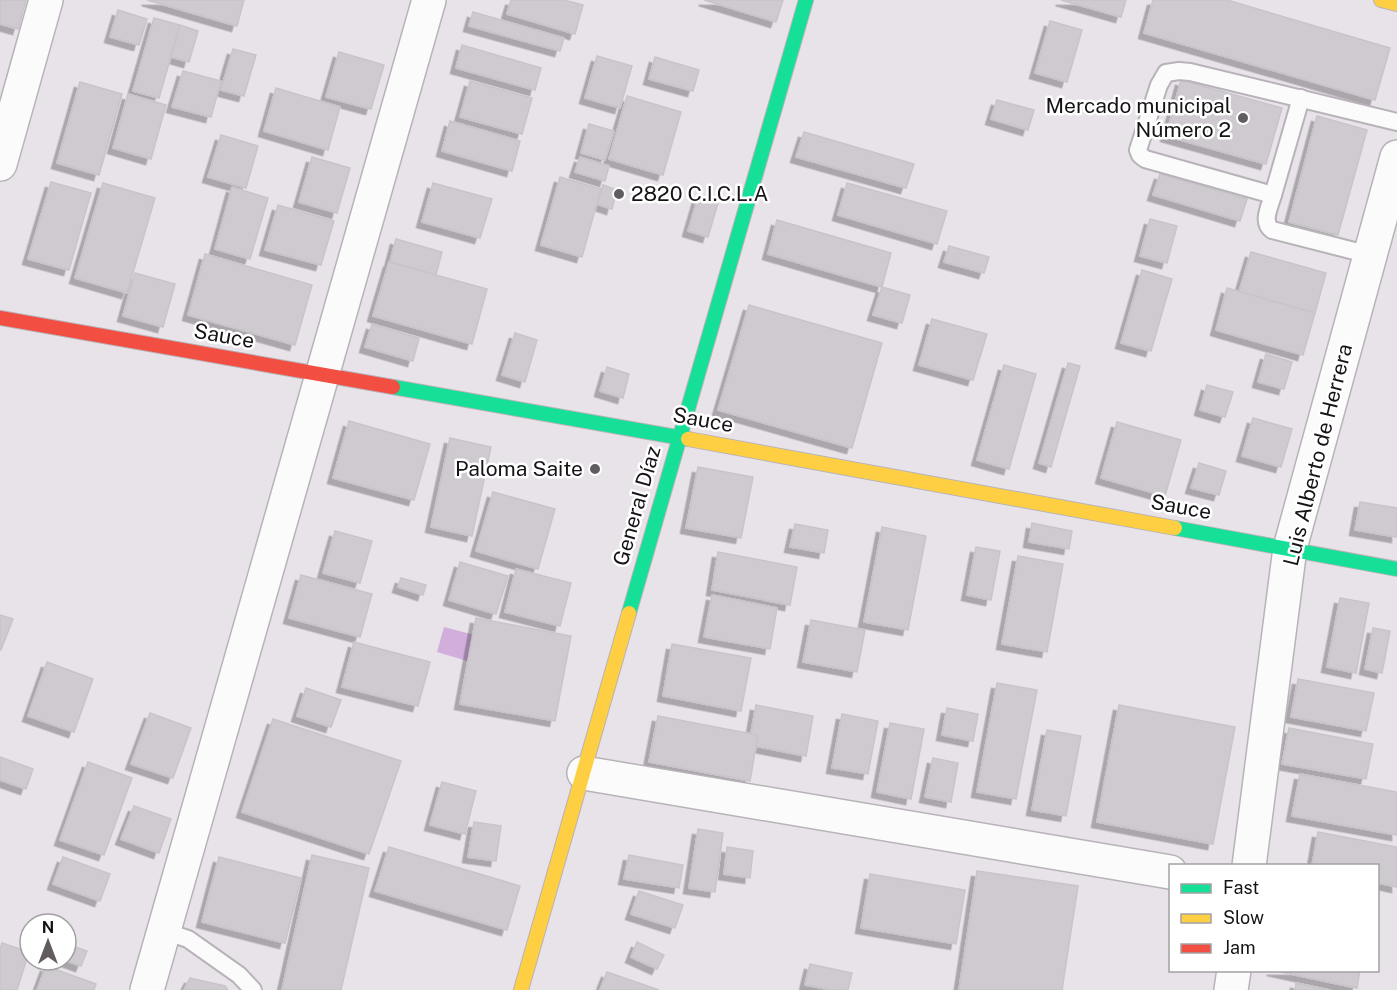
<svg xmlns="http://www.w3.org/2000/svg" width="1397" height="990" font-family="'Public Sans',sans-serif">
  <defs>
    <filter id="shadow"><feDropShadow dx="-5.5" dy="5.5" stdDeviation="0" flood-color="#0004"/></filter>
  </defs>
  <rect width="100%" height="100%" fill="#e8e3e9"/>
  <polygon fill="#d2aedc" points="444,627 482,637 474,663 437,652"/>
  <g fill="#cecacf" stroke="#c8c4c9" stroke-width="1.5" filter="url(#shadow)">
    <polygon points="0,0 26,0 18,29 0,24"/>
    <polygon points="147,0 244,0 237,26"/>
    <polygon points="511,0 564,0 583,5 575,34 507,14"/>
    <polygon points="704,0 783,0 776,22"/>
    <polygon points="1061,0 1126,0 1121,17"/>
    <polygon points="1153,0 1227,0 1390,48 1375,100 1144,33"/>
    <polygon points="118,10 147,19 139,45 110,37"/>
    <polygon points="473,12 564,38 560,51 469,26"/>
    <polygon points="154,18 180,25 159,98 133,91"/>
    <polygon points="1050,21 1082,30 1067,82 1035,73"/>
    <polygon points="180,25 198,31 189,62 171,57"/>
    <polygon points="462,45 541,68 535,90 456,68"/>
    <polygon points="233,49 256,55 244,96 221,90"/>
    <polygon points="339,52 384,65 371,109 326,97"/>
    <polygon points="597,56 632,66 620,108 585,98"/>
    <polygon points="655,57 699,70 693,91 649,79"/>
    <polygon points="183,71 221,81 211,117 172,107"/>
    <polygon points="1181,80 1282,108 1266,164 1166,136"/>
    <polygon points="470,81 532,98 522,134 460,117"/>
    <polygon points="80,82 122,94 99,175 57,163"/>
    <polygon points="276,88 340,107 328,150 264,131"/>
    <polygon points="128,94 166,105 151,159 113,148"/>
    <polygon points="627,96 681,112 663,175 609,159"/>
    <polygon points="997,100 1034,110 1028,130 991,119"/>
    <polygon points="1317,116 1367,130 1338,235 1289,222"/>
    <polygon points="450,121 520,141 512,171 442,151"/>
    <polygon points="589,124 614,131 605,160 581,153"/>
    <polygon points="804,132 914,164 906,188 796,157"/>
    <polygon points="221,135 258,146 246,188 208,177"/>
    <polygon points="312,157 350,168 337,213 299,202"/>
    <polygon points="580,157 609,166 605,181 575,172"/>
    <polygon points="1160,174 1247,199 1240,221 1153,195"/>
    <polygon points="560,177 601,189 582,257 541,245"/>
    <polygon points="51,182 91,193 69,270 28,259"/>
    <polygon points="103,183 155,198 127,293 75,278"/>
    <polygon points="433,183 492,199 480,238 422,222"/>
    <polygon points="847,183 947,211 937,244 838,215"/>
    <polygon points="603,185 617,190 612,209 597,204"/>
    <polygon points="232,187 268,198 250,259 215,249"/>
    <polygon points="698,197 718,203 708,237 688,231"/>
    <polygon points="278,205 334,221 321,265 265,250"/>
    <polygon points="1150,219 1177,226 1167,263 1140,256"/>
    <polygon points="777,220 891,253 882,287 768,254"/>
    <polygon points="396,239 442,252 436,275 390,262"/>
    <polygon points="949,246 989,257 984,273 944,262"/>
    <polygon points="1251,252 1326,273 1315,313 1239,292"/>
    <polygon points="205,254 312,285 295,345 188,315"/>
    <polygon points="389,262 487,289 472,344 373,316"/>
    <polygon points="1142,270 1172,279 1151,351 1121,343"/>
    <polygon points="135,273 175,284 163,327 123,316"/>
    <polygon points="882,287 910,295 902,323 873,315"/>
    <polygon points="1227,288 1315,313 1303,355 1216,330"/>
    <polygon points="749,305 882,343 852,448 718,410"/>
    <polygon points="932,319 987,334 973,380 919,365"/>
    <polygon points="372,324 419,338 413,361 365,347"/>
    <polygon points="515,333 537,340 525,382 502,375"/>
    <polygon points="1266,354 1292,362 1284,389 1258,382"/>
    <polygon points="1068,363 1080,366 1051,467 1039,463"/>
    <polygon points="1004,365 1036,374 1009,469 977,460"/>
    <polygon points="607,367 629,374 623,398 600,391"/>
    <polygon points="1207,385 1233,392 1225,417 1200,410"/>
    <polygon points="1253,418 1292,429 1281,467 1242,456"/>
    <polygon points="349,421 430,444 414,500 333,478"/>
    <polygon points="1117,422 1181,440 1165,496 1101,478"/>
    <polygon points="450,438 491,447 472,536 431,527"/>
    <polygon points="1199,463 1226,471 1219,495 1191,488"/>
    <polygon points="698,467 753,477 741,538 686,528"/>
    <polygon points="493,492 555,509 538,569 476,551"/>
    <polygon points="1360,502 1397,508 1397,537 1355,530"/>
    <polygon points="1032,523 1072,531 1069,549 1029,542"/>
    <polygon points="795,524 828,530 824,553 790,547"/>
    <polygon points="882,527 926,536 908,630 864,622"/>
    <polygon points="335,531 372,541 360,583 323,573"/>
    <polygon points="976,547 1000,551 991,600 967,595"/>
    <polygon points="718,552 797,567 790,605 712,590"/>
    <polygon points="1018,556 1063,564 1047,652 1002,644"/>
    <polygon points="460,562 508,576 496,614 449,600"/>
    <polygon points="516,569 571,583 560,626 505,612"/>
    <polygon points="301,575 372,594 360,637 289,618"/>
    <polygon points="401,578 426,585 423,595 398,587"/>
    <polygon points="712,595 777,608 770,649 704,637"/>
    <polygon points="1340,598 1369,603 1356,673 1327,667"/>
    <polygon points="0,615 13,619 1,650 0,649"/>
    <polygon points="476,618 571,636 555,721 460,704"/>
    <polygon points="811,620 865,630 857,672 803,662"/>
    <polygon points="1373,628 1390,631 1382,673 1365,669"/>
    <polygon points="354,642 430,662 418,706 342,687"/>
    <polygon points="672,644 751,658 741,711 663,696"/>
    <polygon points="47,662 93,679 74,732 28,716"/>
    <polygon points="1298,679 1374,693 1366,731 1291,717"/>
    <polygon points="997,683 1037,690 1016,799 977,792"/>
    <polygon points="306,688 341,700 331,727 297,716"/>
    <polygon points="756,705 813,716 806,756 749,745"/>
    <polygon points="1119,705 1235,727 1213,844 1097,822"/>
    <polygon points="947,708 978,714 973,741 942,735"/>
    <polygon points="150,713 191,728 173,778 131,764"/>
    <polygon points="842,714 878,721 868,774 832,768"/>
    <polygon points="658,716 758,735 750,781 649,762"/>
    <polygon points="273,719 401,761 369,854 242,812"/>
    <polygon points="890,723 924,729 911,799 877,792"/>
    <polygon points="1289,728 1373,744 1366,779 1282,764"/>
    <polygon points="1047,730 1081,736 1066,816 1032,810"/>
    <polygon points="0,757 33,769 26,789 0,780"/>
    <polygon points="933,758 958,763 951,802 925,797"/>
    <polygon points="88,762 132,778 104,855 60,840"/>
    <polygon points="1300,774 1397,792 1397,835 1292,816"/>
    <polygon points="442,782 476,791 465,834 430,825"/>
    <polygon points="134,806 171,819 159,853 121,839"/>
    <polygon points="474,822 501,826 496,861 468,857"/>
    <polygon points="698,829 723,833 715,892 689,888"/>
    <polygon points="1318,832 1397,847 1397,887 1378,883 1378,866 1312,866"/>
    <polygon points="389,847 520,886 507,930 375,891"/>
    <polygon points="727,847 753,851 750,878 724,874"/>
    <polygon points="312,855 369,868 341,990 282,990"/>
    <polygon points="629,855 683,865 679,888 624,879"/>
    <polygon points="63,857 110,874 100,901 53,884"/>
    <polygon points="219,857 301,878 285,943 202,922"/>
    <polygon points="977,871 1078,886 1062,990 959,990"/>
    <polygon points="870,874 965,890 956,944 861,928"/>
    <polygon points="639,891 683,905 675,928 631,914"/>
    <polygon points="637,942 664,955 657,969 631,957"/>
    <polygon points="2,943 29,952 17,990 0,990 0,949"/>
    <polygon points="66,944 87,951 81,966 64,960 66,960"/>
    <polygon points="810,964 852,973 848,990 831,990 805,985"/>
    <polygon points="46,966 96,984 94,990 37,990"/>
    <polygon points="1272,970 1360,970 1357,988"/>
    <polygon points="607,972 659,990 600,990"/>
    <polygon points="190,978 225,986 228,990 184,990"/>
    <polygon points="1296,983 1329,990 1295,990"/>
  </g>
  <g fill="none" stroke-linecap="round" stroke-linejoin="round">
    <defs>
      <g id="lane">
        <polyline points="1273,195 1301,98"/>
        <path d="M 1370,255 L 1272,230 C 1261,222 1270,206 1273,195 L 1145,159 L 1140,155 L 1138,150 L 1159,85 L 1166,73 L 1179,71 L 1190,72 L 1397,122"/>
        <polyline points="164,931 188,939 239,975 253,990"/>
      </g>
      <g id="street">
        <polyline points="0,164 46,0"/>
        <polyline points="584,773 1170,872"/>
        <polyline points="1249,866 1290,548 1397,157"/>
        <polyline points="147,990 429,0"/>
        <polyline points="1231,990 1234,970"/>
      </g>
      <g id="fast">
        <polyline points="393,387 688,439"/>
        <polyline points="1175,528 1397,569"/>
        <polyline points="629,613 806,0"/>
      </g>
      <g id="slow">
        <polyline points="1381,0 1397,4"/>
        <polyline points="688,439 1175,528"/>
        <polyline points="521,990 629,613"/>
      </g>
      <polyline id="jam" points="0,318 393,387"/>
    </defs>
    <use href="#lane" stroke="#b7b3b8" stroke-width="20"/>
    <use href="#street" stroke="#b7b3b8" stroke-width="36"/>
    <use href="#fast" stroke="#b7b3b8" stroke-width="16"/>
    <use href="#slow" stroke="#b7b3b8" stroke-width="16"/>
    <use href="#jam" stroke="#b7b3b8" stroke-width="16"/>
    <use href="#lane" stroke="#fcfbfc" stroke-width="16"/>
    <use href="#street" stroke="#fcfbfc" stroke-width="33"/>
    <use href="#fast" stroke="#16e098" stroke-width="14"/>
    <use href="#slow" stroke="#ffcf43" stroke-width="14"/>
    <use href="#jam" stroke="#f24e42" stroke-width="14"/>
  </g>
  <g fill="#605c60" stroke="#fff" stroke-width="2">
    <circle cx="1243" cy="118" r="6"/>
    <circle cx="619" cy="194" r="6"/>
    <circle cx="595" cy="469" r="6"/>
  </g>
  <g text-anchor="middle" stroke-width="5" stroke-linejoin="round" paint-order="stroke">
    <g font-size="21" fill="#161317" stroke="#fff" text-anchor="end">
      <text x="1231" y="113">Mercado municipal<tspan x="1231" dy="24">Número 2</tspan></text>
      <text x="631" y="201" text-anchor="start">2820 C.I.C.L.A</text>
      <text x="583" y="476">Paloma Saite</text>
    </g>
    <g font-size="21" fill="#161317" stroke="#fff">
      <text transform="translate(224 336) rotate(10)" y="7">Sauce</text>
      <text transform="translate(703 420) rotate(10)" y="7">Sauce</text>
      <text transform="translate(1318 455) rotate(-76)" y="7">Luis Alberto de Herrera</text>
      <text transform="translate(637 506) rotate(-74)" y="7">General Díaz</text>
      <text transform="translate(1181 507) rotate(10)" y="7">Sauce</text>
    </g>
  </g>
  <rect x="1169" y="864" width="210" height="108" fill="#ffffff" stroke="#a2a1a2" stroke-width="1.5"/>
  <rect x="1181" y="884" width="30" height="9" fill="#16e098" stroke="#a2a1a2" stroke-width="1.5"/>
  <text x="1223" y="894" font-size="18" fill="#161317">Fast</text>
  <rect x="1181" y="914" width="30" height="9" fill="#ffcf43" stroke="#a2a1a2" stroke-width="1.5"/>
  <text x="1223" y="924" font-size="18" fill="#161317">Slow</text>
  <rect x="1181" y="944" width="30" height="9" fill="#f24e42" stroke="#a2a1a2" stroke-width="1.5"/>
  <text x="1223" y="954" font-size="18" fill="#161317">Jam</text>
  <g transform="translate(48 942)"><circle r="28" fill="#ffffff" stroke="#a2a1a2" stroke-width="1.5"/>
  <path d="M0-4.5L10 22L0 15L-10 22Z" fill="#605c60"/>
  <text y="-9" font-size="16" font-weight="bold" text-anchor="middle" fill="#161317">N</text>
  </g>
</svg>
